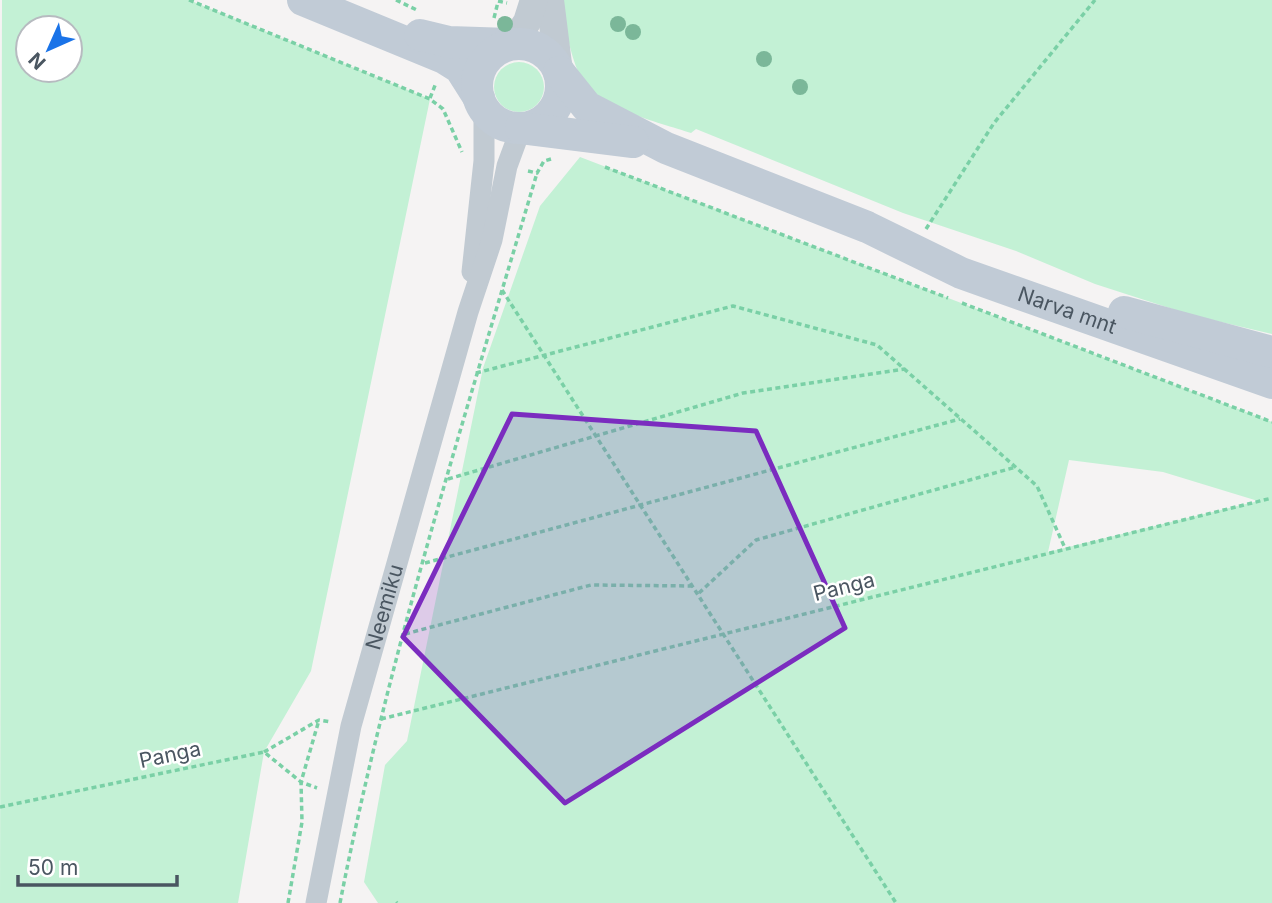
<svg xmlns="http://www.w3.org/2000/svg" width="1272" height="903" font-family="Inter,sans-serif">
  <rect width="100%" height="100%" fill="#f5f3f3"/>
  <g fill="#c3f1d5" fill-rule="evenodd">
    <path d="M 2,0 L 189,0 L 430,99 L 311,671 L 264,752 L 238,903 L 0,903 ZM 28,28 L 70,28 L 70,70 L 28,70 Z"/>
    <path d="M 560,0 L 1272,0 L 1272,334 L 1191,315 L 1095,284 L 1016,251 L 903,213 L 696,129 L 691,133 C 659,122 593,108 579,74 C 569,51 565,24 560,0 Z"/>
    <circle cx="519" cy="87" r="25"/>
    <path d="M 580,157 L 1272,422 L 1272,903 L 378,903 L 364,882 L 385,765 L 407,741 L 483,368 L 540,206 ZM 1069,460 L 1163,472 L 1258,501 L 1048,552 Z"/>
  </g>
  <g fill="none" stroke-linecap="round" stroke-linejoin="round">
    <g stroke="#7ad0a6" stroke-width="3.5" stroke-dasharray="5 3.5" stroke-linecap="butt">
      <polyline points="189,0 430,99 443,109 462,152"/>
      <polyline points="396,0 417,10"/>
      <polyline points="498,1 507,3"/>
      <polyline points="494,18 498,2"/>
      <polyline points="430,98 436,83"/>
      <polyline points="605,167 948,298"/>
      <polyline points="528,171 537,173 544,161 551,159"/>
      <polyline points="926,229 994,123 1095,0"/>
      <polyline points="502,290 896,903"/>
      <polyline points="962,303 1272,422"/>
      <polyline points="476,373 733,306 877,345 1037,486 1065,548"/>
      <polyline points="448,479 743,393 905,369"/>
      <polyline points="425,563 960,419"/>
      <polyline points="699,593 756,540 1016,467"/>
      <polyline points="405,634 591,585 693,586"/>
      <polyline points="381,719 1272,498"/>
      <polyline points="264,752 319,720 331,722"/>
      <polyline points="0,807 264,752 301,782 317,788"/>
      <polyline points="396,902 397,903"/>
      <polyline points="288,903 302,822 301,782 319,720"/>
      <path d="M 340,903 C 388,657 466,413 537,173"/>
    </g>
    <g stroke="#c1cad2" stroke-width="21">
      <polyline points="472,272 484,161 484,108"/>
      <path id="s1" d="M 316,903 L 351,726 L 468,312 L 492,240 L 507,166 L 521,128"/>
    </g>
    <g stroke="#c1cad2" stroke-width="28">
      <polyline points="550,0 559,72"/>
      <polyline points="512,44 527,22 534,0"/>
    </g>
    <g stroke="#c1cbd6" stroke-width="32">
      <polyline points="303,0 444,58 460,68 479,98"/>
      <polyline points="420,35 449,42 512,44"/>
      <circle cx="519" cy="86" r="42"/>
      <path id="s2" d="M 559,72 L 587,107 L 666,148 L 867,227 L 961,273 L 1272,383"/>
      <polyline points="521,128 633,142"/>
      <polyline points="1124,312 1272,352"/>
    </g>
  </g>
  <g fill="#7bb799">
    <circle cx="505" cy="24" r="8"/>
    <circle cx="618" cy="24" r="8"/>
    <circle cx="633" cy="32" r="8"/>
    <circle cx="764" cy="59" r="8"/>
    <circle cx="800" cy="87" r="8"/>
  </g>
  <path fill="#7b2cbf" fill-opacity="0.2" stroke="#7b2cbf" stroke-width="5" stroke-linejoin="round" d="M 512,414 L 756,431 L 845,628 L 565,803 L 403,637 Z"/>
  <g text-anchor="middle" stroke-width="5" stroke-linejoin="round" paint-order="stroke">
    <g font-size="21" fill="#4a5661" stroke="#fff">
      <text dy="7" stroke="none"><textPath href="#s2" startOffset="567">Narva mnt</textPath></text>
      <text transform="translate(844 587) rotate(-14)" y="7">Panga</text>
      <text dy="7" stroke="none"><textPath href="#s1" startOffset="304">Neemiku</textPath></text>
      <text transform="translate(170 755) rotate(-12)" y="7">Panga</text>
    </g>
  </g>
  <g transform="translate(49 49) rotate(225)"><circle r="33" fill="#ffffff" stroke="#b7bbc0" stroke-width="2"/>
  <path d="M0-5L12 26L0 18L-12 26Z" fill="#1a73e8"/>
  <text y="-10" font-size="19" font-weight="bold" text-anchor="middle" fill="#4a5661">N</text>
  </g>
  <path d="M18 875v10h159v-10" fill="none" stroke="#4a5661" stroke-width="3.5"/>
  <text x="28" y="875" font-size="21" fill="#4a5661" stroke="#ffffff" stroke-width="5" paint-order="stroke">50 m</text>
</svg>
